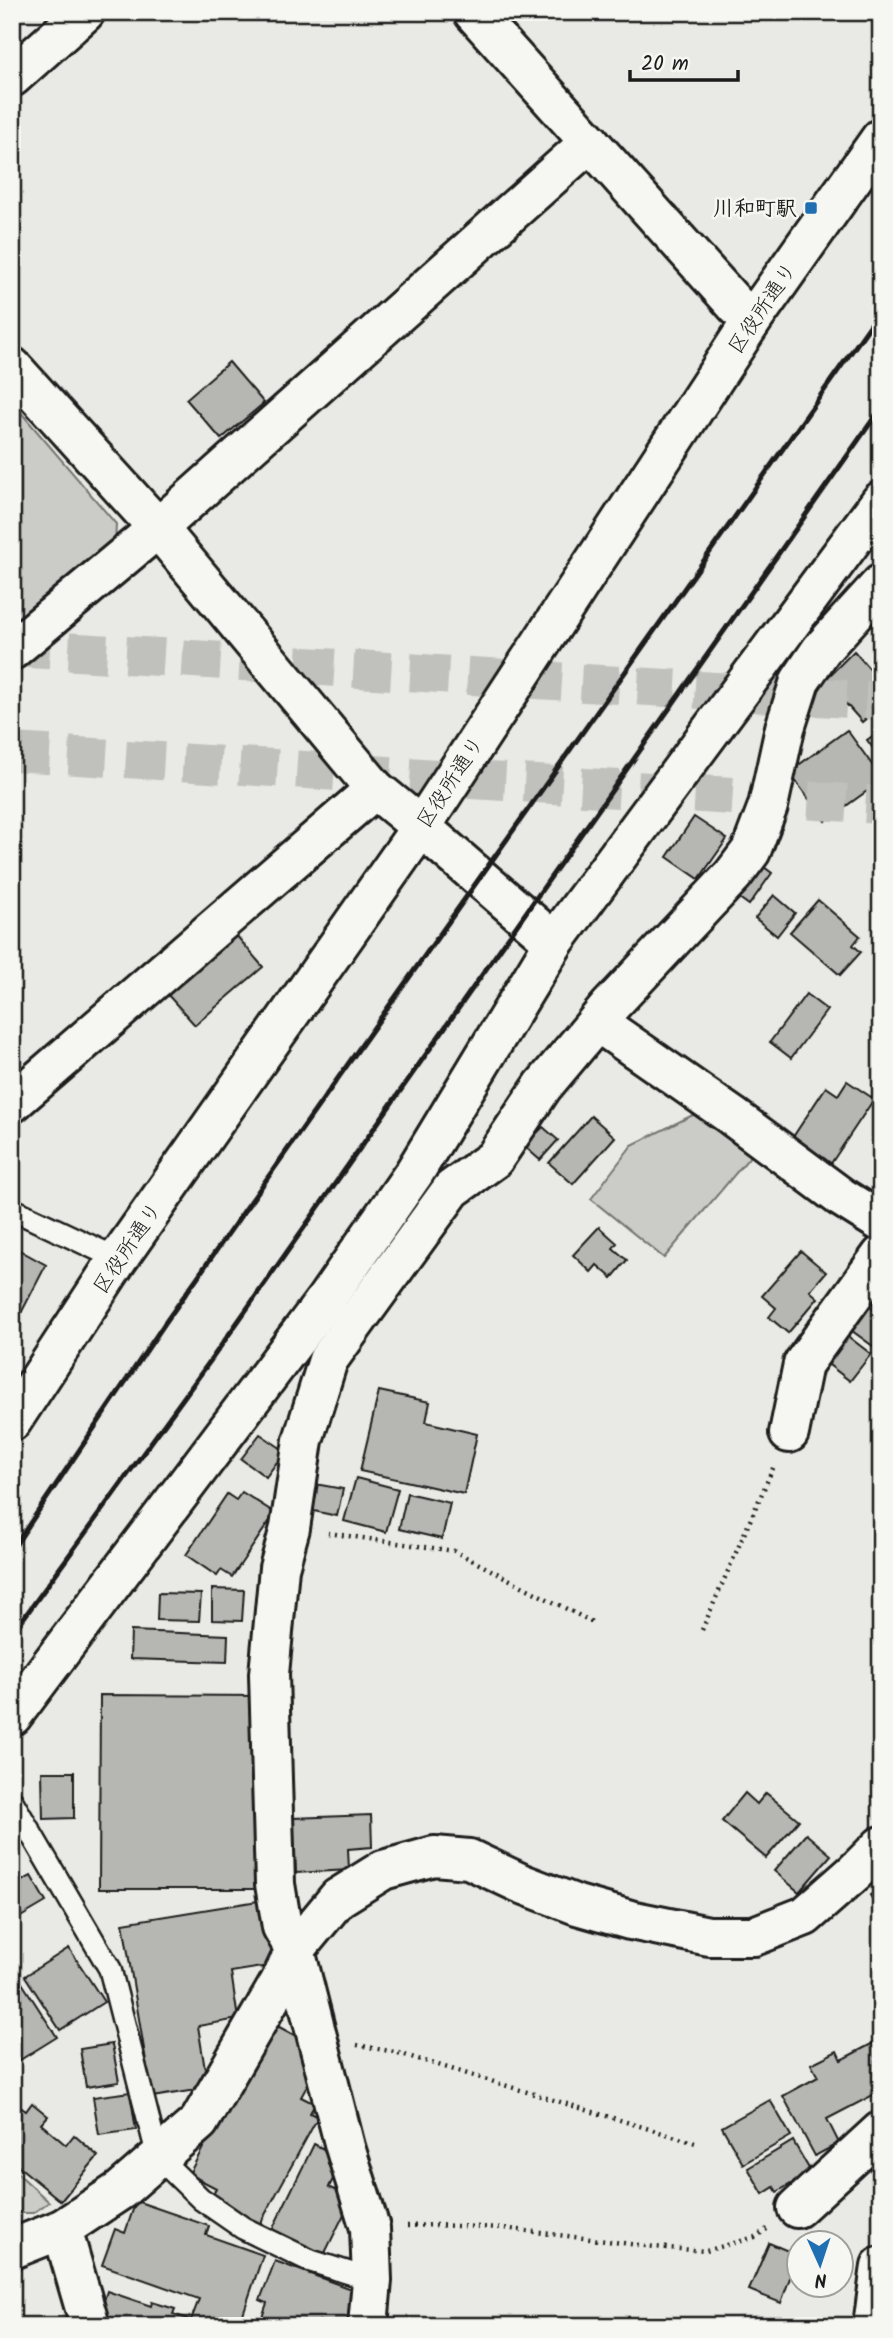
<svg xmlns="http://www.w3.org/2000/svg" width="893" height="2338" font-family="Kalam,'Klee One',sans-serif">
  <rect width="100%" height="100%" fill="#e9e9e5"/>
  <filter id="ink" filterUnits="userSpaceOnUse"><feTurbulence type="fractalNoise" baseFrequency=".0143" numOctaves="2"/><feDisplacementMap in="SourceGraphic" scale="14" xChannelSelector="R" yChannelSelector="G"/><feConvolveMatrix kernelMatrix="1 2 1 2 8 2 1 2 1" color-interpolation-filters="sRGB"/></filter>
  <g filter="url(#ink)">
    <g fill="#cbcbc7" stroke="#747472" stroke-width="2">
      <polygon points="12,402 116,524 115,543 12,633"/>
      <polygon points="703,1110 758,1147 664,1258 591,1199 632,1145"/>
      <polygon points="12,2168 49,2202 33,2213 12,2213"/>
    </g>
    <g fill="#b6b6b3" stroke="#1c1c1c" stroke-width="2">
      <polygon points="229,362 264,403 221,439 186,399"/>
      <polygon points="854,651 881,682 881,706 862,722 825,680"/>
      <polygon points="847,730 881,777 881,781 825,821 789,772"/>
      <polygon points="881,730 881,759 867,740"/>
      <polygon points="694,817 727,839 699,879 667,857"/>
      <polygon points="752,858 772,873 749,905 731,892"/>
      <polygon points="774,895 795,913 777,936 755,918"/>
      <polygon points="818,900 860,936 853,945 861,952 840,975 790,932"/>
      <polygon points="236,935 263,967 195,1025 167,994"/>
      <polygon points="806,994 827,1010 791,1058 770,1042"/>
      <polygon points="847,1081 874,1099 830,1165 791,1140 826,1087 838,1095"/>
      <polygon points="591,1116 615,1137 573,1184 549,1163"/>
      <polygon points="543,1127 558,1140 540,1160 524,1146"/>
      <polygon points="599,1227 617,1243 613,1248 627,1260 612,1278 597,1265 591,1272 573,1255"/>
      <polygon points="12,1246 46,1265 16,1323 12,1321"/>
      <polygon points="801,1251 826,1272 810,1291 818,1298 788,1333 769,1317 776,1308 762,1296"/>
      <polygon points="862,1301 878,1313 881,1310 881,1343 877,1349 844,1325"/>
      <polygon points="837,1328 871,1354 850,1381 816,1355"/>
      <polygon points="379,1391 430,1402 426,1422 477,1434 464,1494 360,1471"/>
      <polygon points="260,1434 285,1451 266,1477 241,1459"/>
      <polygon points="356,1478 398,1489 386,1532 344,1521"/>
      <polygon points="315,1484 343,1489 337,1516 309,1510"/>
      <polygon points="242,1492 275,1513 232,1577 221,1570 217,1576 186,1555 227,1494 236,1500"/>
      <polygon points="407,1493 450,1503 442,1539 399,1529"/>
      <polygon points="212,1589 244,1590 242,1621 212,1620"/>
      <polygon points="158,1593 201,1594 199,1621 157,1620"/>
      <polygon points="131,1631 228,1635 227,1662 130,1659"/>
      <polygon points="100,1695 264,1696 264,1889 99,1889"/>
      <polygon points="42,1772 74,1772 74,1818 43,1819"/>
      <polygon points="745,1793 757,1804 766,1793 799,1820 766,1858 722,1821"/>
      <polygon points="371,1815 372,1847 348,1849 349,1870 296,1873 293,1818"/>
      <polygon points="806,1834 831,1855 799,1892 774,1871"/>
      <polygon points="31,1876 46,1902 12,1922 12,1886"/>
      <polygon points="881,1889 881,1913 870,1895"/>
      <polygon points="270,1899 281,1964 231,1972 238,2019 198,2026 208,2088 152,2097 123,1923"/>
      <polygon points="69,1948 104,2002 60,2030 25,1976"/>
      <polygon points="22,1983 57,2037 12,2065 12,1990"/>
      <polygon points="270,2022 307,2042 300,2054 319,2064 301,2097 315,2104 310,2113 318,2117 260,2224 211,2198 216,2188 189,2174"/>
      <polygon points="881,2039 881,2091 827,2119 839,2143 815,2156 783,2096 818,2077 811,2064 837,2051 841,2060"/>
      <polygon points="112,2044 119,2082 86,2087 80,2049"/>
      <polygon points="130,2092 136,2130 99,2135 93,2097"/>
      <polygon points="770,2100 791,2136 743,2164 722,2127"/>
      <polygon points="15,2103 26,2111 32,2103 48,2116 41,2124 66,2145 74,2135 98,2156 61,2201 12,2161 12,2106"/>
      <polygon points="793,2141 811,2172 777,2192 774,2187 763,2194 748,2168"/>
      <polygon points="314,2144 343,2159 329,2187 352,2198 323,2257 271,2232"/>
      <polygon points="136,2201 209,2226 206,2235 263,2255 239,2326 108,2326 111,2318 100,2314 107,2291 151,2306 152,2302 175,2309 173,2314 191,2320 199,2299 102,2265 115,2229 125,2233"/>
      <polygon points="769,2243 798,2255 781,2303 749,2290"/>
      <polygon points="275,2261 359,2292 347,2326 331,2326 319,2321 317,2326 259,2326 267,2303 260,2300"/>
    </g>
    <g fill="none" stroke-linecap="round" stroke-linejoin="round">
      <g stroke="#c0c0bd" stroke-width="38" stroke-dasharray="38 19" stroke-linecap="butt">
        <polyline points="12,648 881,701"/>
        <polyline points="12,752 881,805"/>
      </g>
      <defs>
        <g id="service">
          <polyline points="12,1209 118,1259"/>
          <polyline points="12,1801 110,1969 158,2157 201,2199 243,2228 311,2261 372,2280"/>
        </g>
        <g id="minor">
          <polyline points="473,12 751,322"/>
          <polyline points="12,77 85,12"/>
          <polyline points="12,367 158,528 375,789 421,827"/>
          <polyline points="12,650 158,528 590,142"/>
          <polyline points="597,1022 732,1116 841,1197 881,1222"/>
          <polyline points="12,1103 375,789"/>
          <polyline points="789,1433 803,1364 881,1256"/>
          <polyline points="797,2208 881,2131"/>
          <polyline points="62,2229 121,2190 199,2122 280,1982 295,1950 338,1898 383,1870 434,1856 469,1859 520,1883 577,1905 630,1920 709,1936 754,1936 805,1916 855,1872 881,1846"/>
          <polyline points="12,2249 62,2229 90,2326"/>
          <polyline points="368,2326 372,2280 370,2228 345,2147 295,1950 282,1927 275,1884 269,1674 279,1568 290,1528 303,1440 328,1360 452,1189 494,1159 543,1086 610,1006 733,875 751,851 768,806 785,728 800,681 821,650 881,584"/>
          <polyline points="873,2326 881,2266"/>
        </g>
        <g id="tertiary">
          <polyline points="421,827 554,942"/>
          <polyline points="12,1421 118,1259 421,827 751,322 881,138"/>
          <polyline points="12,1716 324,1302 414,1173 554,942 881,501"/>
        </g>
      </defs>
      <use href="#service" stroke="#1c1c1c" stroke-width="26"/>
      <use href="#minor" stroke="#1c1c1c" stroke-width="44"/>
      <use href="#tertiary" stroke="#1c1c1c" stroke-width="44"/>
      <g stroke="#1c1c1c" stroke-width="4.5" stroke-dasharray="2 5" stroke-linecap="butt">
        <polyline points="328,1533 454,1551 592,1622"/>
        <polyline points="702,1630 774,1466"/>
        <polyline points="357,2045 395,2052 699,2144"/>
        <polyline points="407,2226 435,2225 503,2228 654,2247 706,2251 755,2237 767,2229"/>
      </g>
      <use href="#service" stroke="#f6f6f2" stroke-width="21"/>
      <use href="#minor" stroke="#f6f6f2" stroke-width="38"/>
      <use href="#tertiary" stroke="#f6f6f2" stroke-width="38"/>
      <g stroke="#1c1c1c" stroke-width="5">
        <polyline points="12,1550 165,1323 881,310"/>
        <polyline points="12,1634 213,1357 881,408"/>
      </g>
    </g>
  </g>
  <rect fill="#1f6fb2" stroke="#f6f6f2" stroke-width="2.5" x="804" y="201" width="14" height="14" rx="3.5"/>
  <g text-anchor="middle" stroke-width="5" stroke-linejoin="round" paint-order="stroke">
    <g font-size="21" font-weight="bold" fill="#1c1c1c" stroke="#f6f6f2" text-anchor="end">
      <text x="797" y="215">川和町駅</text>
    </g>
    <g font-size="21" fill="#1c1c1c" stroke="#f6f6f2">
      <text transform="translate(762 308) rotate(-56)" y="7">区役所通り</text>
      <text transform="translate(450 782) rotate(-57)" y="7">区役所通り</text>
      <text transform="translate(127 1248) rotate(-56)" y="7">区役所通り</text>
    </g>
  </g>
  <rect width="893" height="2338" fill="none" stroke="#f6f6f2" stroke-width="42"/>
  <rect x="21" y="21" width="851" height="2296" fill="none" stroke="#1c1c1c" stroke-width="2.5" filter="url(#ink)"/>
  <g transform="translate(820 2264) rotate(177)"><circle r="33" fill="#f6f6f2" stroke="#9f9f9c" stroke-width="2"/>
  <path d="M0-5L12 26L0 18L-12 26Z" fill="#1f6fb2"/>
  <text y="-10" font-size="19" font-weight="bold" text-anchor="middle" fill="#1c1c1c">N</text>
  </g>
  <path d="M630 70v10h108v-10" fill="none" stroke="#1c1c1c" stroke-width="3.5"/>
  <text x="641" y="70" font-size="21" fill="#1c1c1c" stroke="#f6f6f2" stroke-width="5" paint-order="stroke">20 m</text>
</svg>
